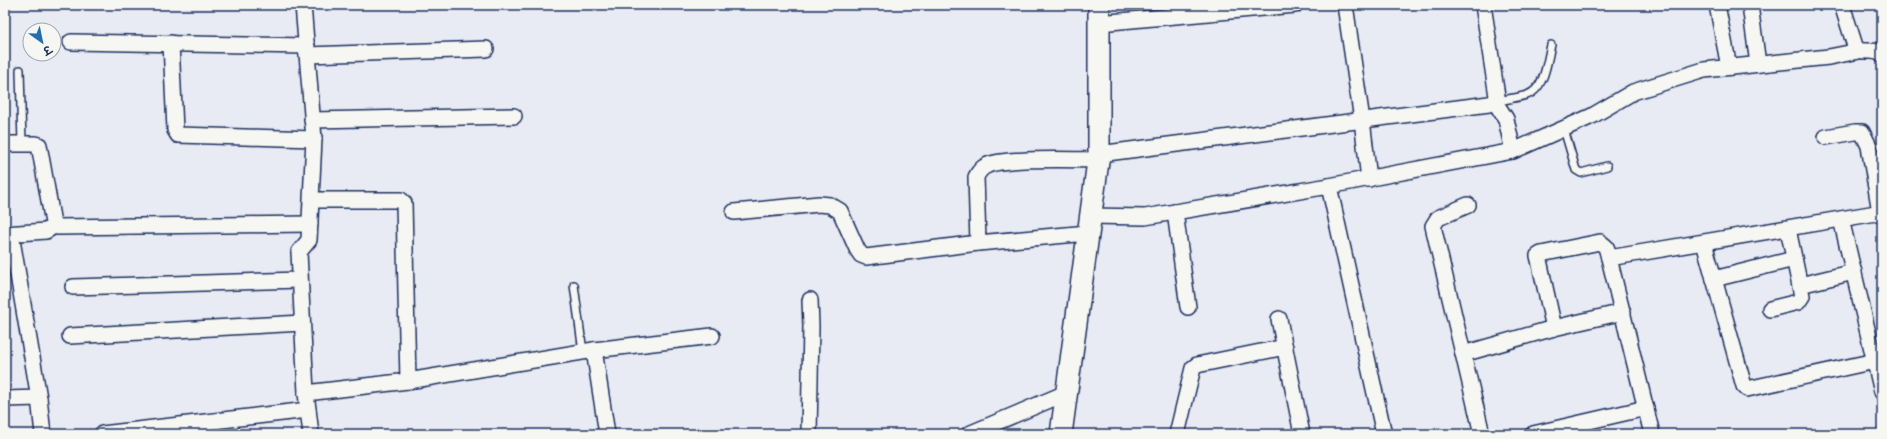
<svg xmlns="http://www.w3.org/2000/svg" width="1887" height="439" font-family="Itim,'Playpen Sans Deva',sans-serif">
  <rect width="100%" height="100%" fill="#e8eaf4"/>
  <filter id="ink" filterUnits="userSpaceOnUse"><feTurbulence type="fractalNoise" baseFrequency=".025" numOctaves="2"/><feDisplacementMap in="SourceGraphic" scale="8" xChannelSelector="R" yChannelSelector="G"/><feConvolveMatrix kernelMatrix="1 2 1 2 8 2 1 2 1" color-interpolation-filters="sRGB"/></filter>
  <g filter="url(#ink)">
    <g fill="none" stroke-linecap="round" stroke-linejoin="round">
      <defs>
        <g id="lane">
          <polyline points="20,70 22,144"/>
          <path d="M 1495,102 C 1505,99 1517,98 1527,95 C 1545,89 1547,61 1551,45"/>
          <polyline points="1564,129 1576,170 1581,173 1607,166"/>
          <polyline points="574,285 583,352"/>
        </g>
        <g id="street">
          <polyline points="303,5 314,139 309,240 299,252 306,393 311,434"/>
          <polyline points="1345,5 1362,120 1369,179"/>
          <polyline points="1717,5 1729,67"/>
          <polyline points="1750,5 1758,64"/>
          <path d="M 1842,5 L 1856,49 C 1864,54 1875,47 1882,55"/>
          <polyline points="1099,23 1295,5"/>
          <polyline points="71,42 307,46"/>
          <polyline points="171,43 175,130 178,135 314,139"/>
          <polyline points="307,55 486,49"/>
          <polyline points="1495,102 1506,119 1513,151"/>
          <polyline points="312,120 514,116"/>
          <polyline points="1826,137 1855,132 1862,132 1869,146 1880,212"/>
          <polyline points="5,144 36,144 39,145 53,223 57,227 310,224"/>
          <polyline points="1099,154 1489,104 1495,102 1497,96 1483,5"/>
          <polyline points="1329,186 1384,434"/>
          <polyline points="312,200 401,200 404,203 408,381"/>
          <polyline points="1468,205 1438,218 1433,226 1482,434"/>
          <polyline points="734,212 819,204 830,205 840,211 857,249 861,255 866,257 978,243 1088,233"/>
          <polyline points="1175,212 1188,307"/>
          <polyline points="1090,216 1145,217 1329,186 1513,151 1592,116 1633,92 1704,70 1829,57 1859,51"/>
          <polyline points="1841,219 1882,392"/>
          <polyline points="5,234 46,231 54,226"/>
          <polyline points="11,234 39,398 43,434"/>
          <path d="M 978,243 L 976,177 C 978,173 981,168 986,166 C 1001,157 1076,160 1098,160"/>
          <polyline points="1704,243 1744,386 1747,389 1875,361"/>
          <polyline points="1609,258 1652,434"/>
          <polyline points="1714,279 1794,259"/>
          <polyline points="1800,285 1854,272"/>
          <polyline points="73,287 300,280"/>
          <polyline points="1770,309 1798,302 1802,296 1788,229"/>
          <polyline points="1279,319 1302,434"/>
          <polyline points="1554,328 1539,260 1538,256 1541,254 1600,242 1606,247 1609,258 1882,212"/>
          <polyline points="70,336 302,323"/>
          <polyline points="594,350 607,434"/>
          <polyline points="1463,354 1554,328 1623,312"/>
          <polyline points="306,393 408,381 594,350 712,336"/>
          <polyline points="5,399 39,398"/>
          <polyline points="102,434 308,410"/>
          <polyline points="809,434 811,326 810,300"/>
          <polyline points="969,434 1066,393"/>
          <polyline points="1177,434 1193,368 1197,365 1285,347"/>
          <polyline points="1533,434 1646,408"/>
        </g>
        <polyline id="secondary" points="1061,434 1099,154 1099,5"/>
      </defs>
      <use href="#lane" stroke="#1b2f5e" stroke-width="10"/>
      <use href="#street" stroke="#1b2f5e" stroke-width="18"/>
      <use href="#secondary" stroke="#1b2f5e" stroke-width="24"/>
      <use href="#lane" stroke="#f6f6f2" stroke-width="7"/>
      <use href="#street" stroke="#f6f6f2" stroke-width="15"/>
      <use href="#secondary" stroke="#f6f6f2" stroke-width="21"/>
    </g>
  </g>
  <rect width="1887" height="439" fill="none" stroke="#f6f6f2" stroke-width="20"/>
  <rect x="10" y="10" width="1867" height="419" fill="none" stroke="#1b2f5e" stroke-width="1.5" filter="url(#ink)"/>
  <g transform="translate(42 42) rotate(147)"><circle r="19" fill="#f6f6f2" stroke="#9ea6b7"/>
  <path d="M0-3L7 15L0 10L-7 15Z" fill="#1f6fb2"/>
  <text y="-6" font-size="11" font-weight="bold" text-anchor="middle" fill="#1b2f5e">उ</text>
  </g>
</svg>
